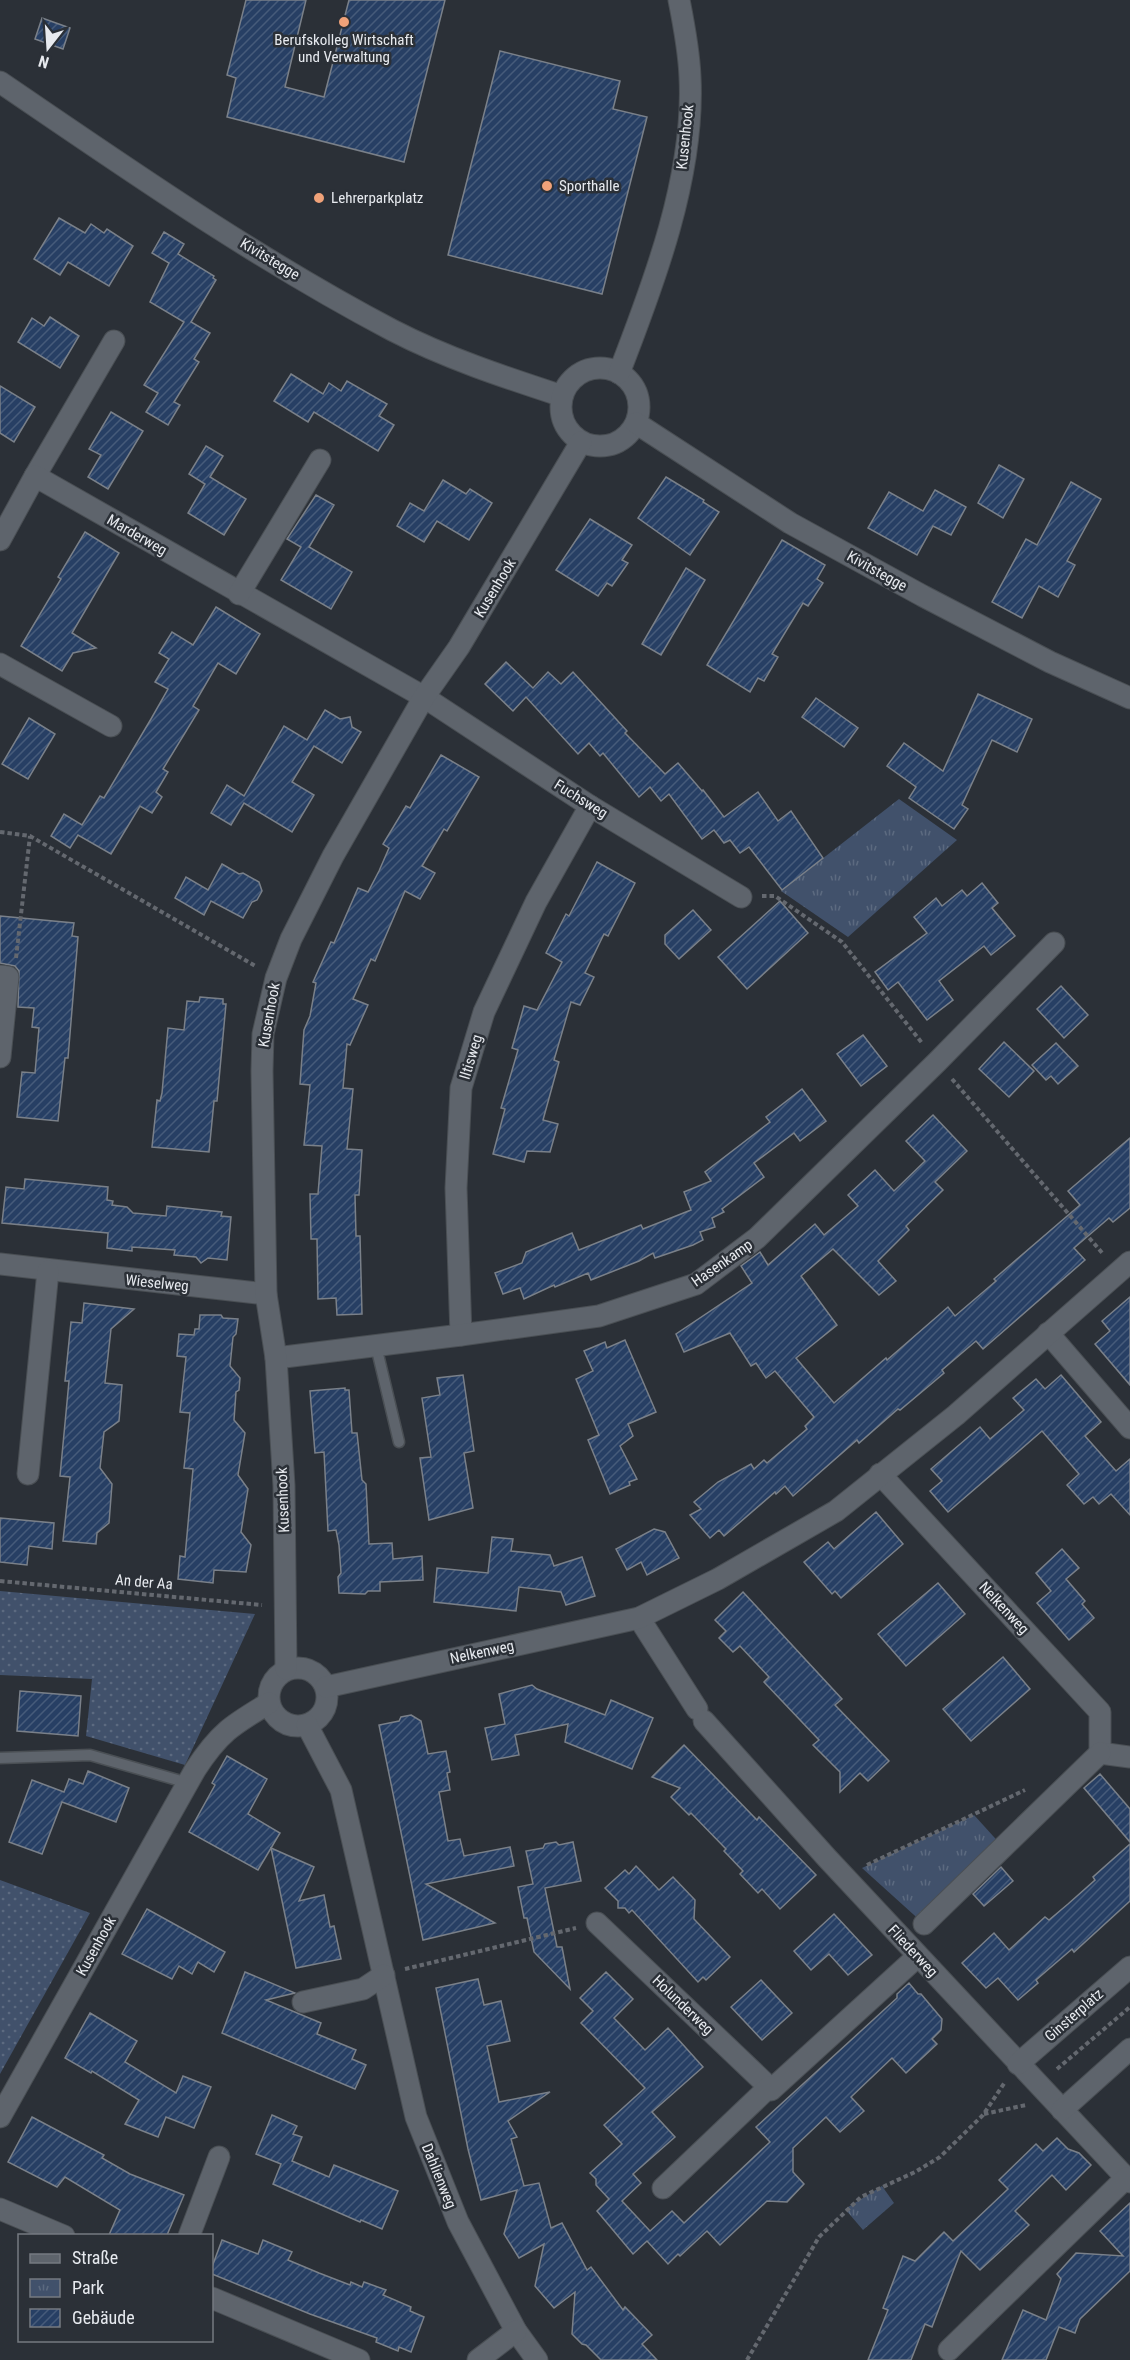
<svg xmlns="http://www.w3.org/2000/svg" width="1130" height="2360" font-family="'Roboto Condensed',sans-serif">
  <defs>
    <pattern id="grass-dots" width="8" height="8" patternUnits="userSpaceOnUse" patternTransform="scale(1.5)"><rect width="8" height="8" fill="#41516b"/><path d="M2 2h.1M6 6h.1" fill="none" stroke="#5c6a80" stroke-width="1.8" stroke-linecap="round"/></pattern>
    <pattern id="park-tufts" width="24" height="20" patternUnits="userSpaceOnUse" patternTransform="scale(1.5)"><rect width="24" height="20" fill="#41516b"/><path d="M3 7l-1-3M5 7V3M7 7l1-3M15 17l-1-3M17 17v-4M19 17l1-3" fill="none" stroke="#5c6a80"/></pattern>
    <pattern id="building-hatch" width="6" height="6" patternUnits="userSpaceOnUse" patternTransform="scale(1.5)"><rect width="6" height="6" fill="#273f64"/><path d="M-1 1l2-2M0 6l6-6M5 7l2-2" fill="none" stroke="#465b7a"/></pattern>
  </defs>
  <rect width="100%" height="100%" fill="#2b3037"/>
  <g fill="url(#grass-dots)">
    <polygon points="0,1591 255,1614 185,1765 86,1736 92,1679 0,1675"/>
    <polygon points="0,1880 90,1913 0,2074"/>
  </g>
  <g fill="url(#park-tufts)">
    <polygon points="899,799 957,840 848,937 781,891"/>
    <polygon points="974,1815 1003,1847 924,1924 862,1868"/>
    <polygon points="882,2186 894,2203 863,2230 845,2209"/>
  </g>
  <g fill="url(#building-hatch)" stroke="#7a8089" stroke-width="1.5">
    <polygon points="246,0 306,0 285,87 324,97 349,0 445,0 404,162 227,117 236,78 227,75"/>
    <polygon points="42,18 70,28 63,49 35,39"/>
    <polygon points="500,51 620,81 613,109 647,117 602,294 448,255"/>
    <polygon points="59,218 85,233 91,224 104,233 107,229 133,246 109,286 68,262 60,275 34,259"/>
    <polygon points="164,232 184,244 178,254 214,276 213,278 216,280 191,322 210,333 194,359 199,362 174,402 180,405 168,425 146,412 158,393 144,385 184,322 150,302 169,263 152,253"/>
    <polygon points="50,317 79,336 60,368 18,342 32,318 44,326"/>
    <polygon points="291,374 323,394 329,383 341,391 347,381 387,404 379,416 394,425 378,451 314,412 308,422 274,401"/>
    <polygon points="0,386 35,407 14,442 0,433"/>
    <polygon points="111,412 143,431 108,489 88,477 101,455 89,449"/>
    <polygon points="206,446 223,456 210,477 246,499 224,535 188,513 205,484 189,474"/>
    <polygon points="999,465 1024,479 1003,518 978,503"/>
    <polygon points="666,477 704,500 703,502 719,512 690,555 638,518"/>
    <polygon points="443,480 466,494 470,489 492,503 469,540 437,521 424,542 397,526 410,503 424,511"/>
    <polygon points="1071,482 1101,499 1067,561 1075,565 1058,597 1039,586 1022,618 992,602 1026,539 1037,545"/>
    <polygon points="935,490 966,507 951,535 933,526 917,555 868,528 889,492 923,511"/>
    <polygon points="316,495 334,505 309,547 352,572 331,609 281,580 301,547 287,539"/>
    <polygon points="590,519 632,545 622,560 628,563 612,586 607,583 598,596 556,570"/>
    <polygon points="85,532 119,553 72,633 96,648 73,653 62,671 21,646 61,579 58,577"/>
    <polygon points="782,540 825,565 817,579 823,583 808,606 803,603 772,654 778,657 764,681 758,678 750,692 707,665"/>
    <polygon points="686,568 705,580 661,655 642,644"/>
    <polygon points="216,607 260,634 236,674 218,663 193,706 199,710 163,769 168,772 156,792 162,797 152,813 140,806 111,854 78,835 70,848 51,836 64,814 82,825 100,796 104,798 151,719 168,689 155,682 169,659 159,653 172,632 193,645"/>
    <polygon points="506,662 533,688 548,672 561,684 573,672 627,731 625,733 665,774 678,763 702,791 703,790 724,817 758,792 778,821 791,811 823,858 782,890 749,847 740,853 730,840 724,843 714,830 702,839 669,794 661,801 650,787 639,797 603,753 600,756 589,743 578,754 526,697 513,711 485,684"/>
    <polygon points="978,694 1032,719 1017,752 992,740 962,805 968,809 954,829 909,798 916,787 887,766 904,743 943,771"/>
    <polygon points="816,698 858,728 844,747 802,717"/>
    <polygon points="325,710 340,719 350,717 352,727 361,732 342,763 314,746 292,782 314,795 292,832 244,803 231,825 211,813 227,785 244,796 284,726 307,740"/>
    <polygon points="29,718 55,734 28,779 2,764"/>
    <polygon points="441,755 479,777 447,831 444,829 422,866 435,873 420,899 405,891 375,961 371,959 353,999 368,1005 350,1045 347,1044 343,1088 353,1089 347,1149 362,1150 359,1195 355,1195 356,1236 360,1236 362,1314 337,1315 336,1298 318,1299 317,1239 311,1239 310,1194 318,1194 322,1146 304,1145 310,1085 300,1084 304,1030 310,1016 316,983 313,982 331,942 334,943 358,888 368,892 379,871 389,848 383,844 406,806 410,808"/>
    <polygon points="597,862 635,883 608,936 604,934 585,973 594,977 580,1005 571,1002 554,1060 559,1062 543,1120 558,1124 550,1152 527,1151 524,1162 493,1154 505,1109 501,1108 518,1050 512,1048 524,1006 537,1010 562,962 546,953 566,914 569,916"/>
    <polygon points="222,864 239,874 243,873 259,882 262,891 257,900 252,902 243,918 211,901 204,915 175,898 186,877 208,890"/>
    <polygon points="982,883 998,903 992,908 1015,936 991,955 984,946 939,981 953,1000 927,1020 898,982 888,990 875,972 927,933 914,917 936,898 942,906 962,890 967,896"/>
    <polygon points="780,901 808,933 747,989 718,957"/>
    <polygon points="693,910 711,930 679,959 665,944 665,935"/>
    <polygon points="0,916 74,923 72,936 78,937 68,1058 65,1058 58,1121 17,1117 22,1072 35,1073 39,1028 32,1027 34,1008 18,1007 19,971 15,966 0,963"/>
    <polygon points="1061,986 1088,1015 1064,1038 1037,1009"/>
    <polygon points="200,997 223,999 223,1004 226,1004 217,1101 214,1101 209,1152 152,1147 157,1100 160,1101 162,1093 168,1028 184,1030 187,1001 199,1002"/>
    <polygon points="863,1035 887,1066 861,1086 837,1054"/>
    <polygon points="1004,1042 1034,1071 1009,1097 979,1069"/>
    <polygon points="1056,1043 1078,1066 1058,1084 1051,1076 1046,1080 1032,1065"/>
    <polygon points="802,1089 826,1121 800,1141 794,1133 754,1163 764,1177 722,1209 724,1212 712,1218 715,1227 700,1232 703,1240 693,1245 655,1258 653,1253 639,1261 591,1280 588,1273 555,1287 554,1285 524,1299 520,1288 503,1294 495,1273 522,1263 526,1252 572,1233 579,1250 641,1225 643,1229 691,1210 684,1192 711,1181 705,1172 770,1122 766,1117"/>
    <polygon points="933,1115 967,1151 935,1182 943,1190 906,1226 909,1230 878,1261 896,1281 879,1295 833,1249 801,1276 837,1325 796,1358 834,1403 886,1358 887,1360 948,1307 955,1316 996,1281 994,1279 1080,1205 1068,1191 1130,1138 1130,1208 1113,1222 1109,1218 1074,1248 1085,1260 983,1349 976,1341 942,1370 944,1373 930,1385 900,1410 898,1409 859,1443 857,1440 793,1496 785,1486 776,1494 775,1492 724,1536 719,1530 710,1538 690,1515 701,1509 694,1502 718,1482 751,1464 754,1469 764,1460 767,1463 807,1429 805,1426 814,1417 775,1371 766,1378 756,1363 751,1366 730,1333 684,1352 676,1334 752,1283 741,1266 760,1252 768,1265 815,1224 824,1235 858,1206 848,1195 875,1170 894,1191 925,1161 906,1141"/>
    <polygon points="25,1179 108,1187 107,1200 113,1201 112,1205 127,1207 133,1213 166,1216 167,1206 222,1212 221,1216 231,1217 227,1260 208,1258 201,1263 196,1257 174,1255 175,1250 132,1247 132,1251 107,1248 108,1233 2,1223 6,1187 24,1189"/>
    <polygon points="1130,1297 1130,1385 1095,1344 1110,1331 1102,1321"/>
    <polygon points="84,1303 134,1309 111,1329 105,1383 122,1385 119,1421 104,1432 100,1468 112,1484 109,1523 97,1533 96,1544 63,1541 70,1477 60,1476 69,1381 65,1381 71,1322 82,1323"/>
    <polygon points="200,1315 221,1315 223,1318 238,1319 236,1334 233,1337 230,1366 240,1378 239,1390 236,1392 234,1420 245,1433 238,1475 248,1489 241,1532 251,1545 246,1572 214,1570 213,1583 178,1579 180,1556 185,1557 193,1469 184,1468 190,1413 180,1412 186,1357 177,1356 179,1334 194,1335 195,1329 199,1329"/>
    <polygon points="625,1340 656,1412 628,1424 633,1436 620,1446 637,1479 629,1482 630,1485 610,1494 588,1440 599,1435 576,1379 593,1371 584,1351 605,1342 607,1348"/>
    <polygon points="463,1375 474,1451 464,1453 473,1508 429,1520 420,1458 431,1457 422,1398 440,1395 437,1378"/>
    <polygon points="1061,1375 1101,1422 1085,1436 1116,1471 1130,1459 1130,1515 1111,1494 1099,1504 1093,1497 1084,1504 1067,1485 1079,1474 1042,1431 948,1512 930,1491 942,1481 931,1469 980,1427 990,1439 1024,1410 1013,1398 1036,1379 1045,1389"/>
    <polygon points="345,1388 345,1390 349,1390 352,1433 357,1433 362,1480 366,1484 369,1544 392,1543 393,1559 422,1556 423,1580 380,1582 380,1591 368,1591 365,1594 339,1593 338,1577 341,1573 339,1545 336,1530 328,1531 324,1452 315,1453 310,1391"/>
    <polygon points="876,1512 903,1544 841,1598 835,1591 832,1594 804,1562 828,1542 834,1549"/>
    <polygon points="0,1518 54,1523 52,1549 29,1546 27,1565 0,1562"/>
    <polygon points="654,1529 665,1532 679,1558 647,1575 641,1562 627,1570 616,1549"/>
    <polygon points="492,1537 513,1539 511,1551 550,1555 554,1566 582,1557 595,1596 566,1605 561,1592 519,1587 516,1611 434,1602 437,1568 488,1573"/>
    <polygon points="1062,1549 1079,1568 1066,1579 1085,1601 1082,1604 1094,1618 1069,1640 1037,1603 1051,1591 1036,1573"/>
    <polygon points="938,1583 965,1614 906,1666 878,1634"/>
    <polygon points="743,1592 842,1699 835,1705 889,1761 868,1781 860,1773 840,1792 840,1772 813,1745 819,1740 764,1682 769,1677 740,1646 733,1652 719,1638 726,1631 715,1620"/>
    <polygon points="1003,1657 1030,1689 971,1741 943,1709"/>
    <polygon points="532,1685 537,1689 605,1715 611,1700 653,1718 632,1769 565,1742 568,1724 515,1735 519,1755 492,1760 485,1728 505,1724 499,1694"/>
    <polygon points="20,1691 81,1696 78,1736 17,1731"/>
    <polygon points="411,1715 421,1721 428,1754 446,1751 450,1772 447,1773 450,1790 439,1792 448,1841 460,1839 464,1856 510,1847 514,1866 426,1884 495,1923 423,1940 379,1725 399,1721 401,1717"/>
    <polygon points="684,1745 757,1820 759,1817 816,1875 780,1909 762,1889 758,1893 740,1874 743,1871 724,1851 726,1849 691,1813 689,1815 671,1797 680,1788 652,1777"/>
    <polygon points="227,1756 267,1779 248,1814 280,1833 258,1870 189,1832 215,1785 212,1783"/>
    <polygon points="88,1771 129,1788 116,1822 62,1802 42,1854 9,1842 32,1780 64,1792 69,1779 83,1784"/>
    <polygon points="1100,1774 1130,1809 1130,1842 1084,1788"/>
    <polygon points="556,1842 559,1845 573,1842 581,1881 545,1888 557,1947 562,1947 570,1989 534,1952 527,1918 524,1918 518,1887 533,1884 526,1851 543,1848 545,1844"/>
    <polygon points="1130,1844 1130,1901 1074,1952 1072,1949 1036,1980 1038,1983 1018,2000 998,1978 986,1988 962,1963 994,1933 1009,1950 1045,1917 1049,1920 1068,1904 1095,1880 1093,1877"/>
    <polygon points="271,1848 314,1867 299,1901 324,1895 330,1927 334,1926 341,1959 296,1968"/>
    <polygon points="636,1866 659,1890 673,1877 695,1900 694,1919 730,1957 706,1980 703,1977 698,1982 632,1910 629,1913 625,1908 618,1908 618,1901 605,1888 625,1870 629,1874"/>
    <polygon points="1001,1867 1013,1881 984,1906 973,1894"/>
    <polygon points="147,1909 225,1952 214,1972 198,1962 192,1974 179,1966 172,1979 122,1954"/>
    <polygon points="834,1914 872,1955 848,1975 829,1954 811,1970 794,1951"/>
    <polygon points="245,1972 295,1993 266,2000 321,2023 317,2034 356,2050 352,2059 366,2065 355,2089 222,2033"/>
    <polygon points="606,1972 633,1999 614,2018 645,2050 668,2028 703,2067 652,2112 675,2137 633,2174 641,2183 622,2201 650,2231 672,2211 684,2223 770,2142 756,2127 897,1998 897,1994 909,1983 918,1994 921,1994 942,2019 941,2030 932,2039 937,2044 906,2073 892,2058 851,2097 864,2111 840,2132 826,2117 793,2148 793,2172 804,2184 787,2202 767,2201 720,2245 707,2231 680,2256 678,2254 668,2264 647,2241 633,2254 597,2211 609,2199 596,2185 596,2179 590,2173 622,2144 604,2125 645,2088 581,2023 593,2011 580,1998"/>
    <polygon points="478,1979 484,2005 501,2001 510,2041 487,2046 499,2102 550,2092 508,2121 517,2137 511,2139 524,2186 539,2183 551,2228 562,2223 587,2270 591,2267 623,2310 625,2307 652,2335 642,2344 657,2360 601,2360 586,2345 582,2344 572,2334 575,2292 554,2308 535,2286 544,2244 519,2258 504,2234 517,2190 481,2200 468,2149 436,1988"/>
    <polygon points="761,1980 792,2013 762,2040 731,2007"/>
    <polygon points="90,2013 137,2041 125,2062 176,2093 183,2076 211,2087 194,2128 166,2117 158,2137 125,2124 139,2100 92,2071 91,2073 65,2058"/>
    <polygon points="272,2115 297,2126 293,2134 302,2137 292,2161 329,2177 334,2165 398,2191 382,2229 361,2220 360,2222 273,2184 281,2164 256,2154"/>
    <polygon points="32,2117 104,2155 102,2158 130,2174 184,2195 167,2235 109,2235 120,2210 65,2177 57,2187 8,2162"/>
    <polygon points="1057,2138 1068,2149 1079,2153 1091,2165 1066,2190 1052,2175 1015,2211 1029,2225 980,2270 961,2251 932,2327 925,2324 911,2360 868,2360 888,2310 883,2308 903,2256 915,2261 944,2232 953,2241 1008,2189 999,2180 1036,2144 1043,2151"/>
    <polygon points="1130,2203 1130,2271 1080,2319 1075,2333 1059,2327 1046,2360 1002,2360 1023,2310 1046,2320 1061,2279 1057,2274 1076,2253 1123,2256 1100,2231"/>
    <polygon points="222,2240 258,2254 263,2240 292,2252 288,2260 319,2273 350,2285 351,2282 362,2287 364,2282 386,2290 383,2295 411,2307 410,2311 424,2317 411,2352 399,2347 398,2351 376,2342 377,2338 310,2314 212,2274 212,2267"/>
  </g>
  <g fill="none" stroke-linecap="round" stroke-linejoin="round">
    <defs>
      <g id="lane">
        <polyline points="376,1346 399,1442"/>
        <polyline points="0,1758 90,1755 188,1783"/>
      </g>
      <g id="street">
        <path d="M 0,82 C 128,169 255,258 392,330 C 446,358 504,377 562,396"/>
        <circle cx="600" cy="407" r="39"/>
        <path d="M 619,373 C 654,283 695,175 690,77 C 689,51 684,25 679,0"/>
        <polyline points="636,423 790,523 923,596 1050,662 1130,698"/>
        <polyline points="35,476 114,341"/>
        <polyline points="0,540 35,476 424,697 590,806 741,897"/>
        <polyline points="239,594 320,460"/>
        <polyline points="0,664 111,726"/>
        <polyline points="0,976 8,977 0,1057"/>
        <polyline points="0,1264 266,1294"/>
        <polyline points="1048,1333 1130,1428"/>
        <polyline points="461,1335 456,1188 461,1088 484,1012 536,902 590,806"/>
        <polyline points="276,1358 461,1335 599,1316 696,1284 757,1238 937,1062 1054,943"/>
        <polyline points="28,1474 48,1271"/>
        <polyline points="880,1474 1100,1712 1100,1753"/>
        <polyline points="639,1618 697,1709"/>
        <circle cx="298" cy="1697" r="29"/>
        <polyline points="286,1669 284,1486 276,1358 266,1294 262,1071 263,1034 276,978 291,939 333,856 424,697 459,647 581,442"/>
        <polyline points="326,1687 639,1618 718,1579 836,1511 956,1415 1130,1262"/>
        <polyline points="704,1721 827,1858 1130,2182"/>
        <polyline points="307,1725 341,1790 416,2117 458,2222 516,2331 537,2360"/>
        <polyline points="1100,1753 1130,1757"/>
        <polyline points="597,1923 769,2087"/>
        <polyline points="924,1924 1100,1753"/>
        <polyline points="303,2002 363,1989 384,1975"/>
        <polyline points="1018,2064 1130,1967"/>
        <polyline points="1062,2110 1130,2049"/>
        <path d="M 0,2117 L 195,1770 C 219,1733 232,1725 269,1703"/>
        <polyline points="663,2188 769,2087 771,2090 918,1956"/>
        <polyline points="0,2209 64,2236"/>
        <polyline points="189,2236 219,2157"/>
        <polyline points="212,2298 359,2360"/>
        <polyline points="949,2350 1126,2178"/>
        <polyline points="478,2360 516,2331"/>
      </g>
    </defs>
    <use href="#lane" stroke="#4a4f54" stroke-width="13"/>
    <use href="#street" stroke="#4a4f54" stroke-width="23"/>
    <g stroke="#64686f" stroke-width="4" stroke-dasharray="4.5 3" stroke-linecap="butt">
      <polyline points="0,832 30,836 257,967"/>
      <polyline points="762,896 775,896 842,942 922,1043"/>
      <polyline points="16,958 30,836"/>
      <polyline points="952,1079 1104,1255"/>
      <polyline points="0,1581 262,1605"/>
      <polyline points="867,1865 1025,1790"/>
      <polyline points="405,1969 576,1928"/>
      <polyline points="1057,2069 1130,2007"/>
      <polyline points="984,2114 1026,2105"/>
      <polyline points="747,2360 819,2237 861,2197 915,2172 940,2157 983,2115 1005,2082"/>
    </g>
    <use href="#lane" stroke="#5e646c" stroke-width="10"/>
    <use href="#street" stroke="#5e646c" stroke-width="21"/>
  </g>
  <g fill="#f0a279" stroke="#2b3037" stroke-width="2">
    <circle cx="344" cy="22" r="6"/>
    <circle cx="547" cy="186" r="6"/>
    <circle cx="319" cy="198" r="6"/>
  </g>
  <g text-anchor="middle" stroke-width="5" stroke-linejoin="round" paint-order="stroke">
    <g font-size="15" fill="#e7eaef" stroke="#2b3037" text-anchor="start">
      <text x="344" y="45" text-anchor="middle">Berufskolleg Wirtschaft<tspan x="344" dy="17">und Verwaltung</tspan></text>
      <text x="559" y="191">Sporthalle</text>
      <text x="331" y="203">Lehrerparkplatz</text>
    </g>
    <g font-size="15" fill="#e7eaef" stroke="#2b3037">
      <text transform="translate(685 137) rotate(-84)" y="5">Kusenhook</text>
      <text transform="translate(270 259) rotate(31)" y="5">Kivitstegge</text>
      <text transform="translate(137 535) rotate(30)" y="5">Marderweg</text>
      <text transform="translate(877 571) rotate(29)" y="5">Kivitstegge</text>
      <text transform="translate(495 588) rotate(-59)" y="5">Kusenhook</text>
      <text transform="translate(581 799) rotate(32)" y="5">Fuchsweg</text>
      <text transform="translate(269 1015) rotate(-80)" y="5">Kusenhook</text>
      <text transform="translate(471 1057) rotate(-73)" y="5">Iltisweg</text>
      <text transform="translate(722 1263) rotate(-35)" y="5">Hasenkamp</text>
      <text transform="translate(157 1283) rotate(6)" y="5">Wieselweg</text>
      <text transform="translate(283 1500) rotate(-92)" y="5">Kusenhook</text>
      <text transform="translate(144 1582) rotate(5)" y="5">An der Aa</text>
      <text transform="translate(1004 1608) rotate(47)" y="5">Nelkenweg</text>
      <text transform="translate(482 1652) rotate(-12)" y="5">Nelkenweg</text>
      <text transform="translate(96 1946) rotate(-61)" y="5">Kusenhook</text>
      <text transform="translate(913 1951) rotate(47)" y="5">Fliederweg</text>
      <text transform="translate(683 2005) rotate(44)" y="5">Holunderweg</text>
      <text transform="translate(1074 2015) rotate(-41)" y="5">Ginsterplatz</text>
      <text transform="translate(439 2176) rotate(68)" y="5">Dahlienweg</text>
    </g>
  </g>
  <rect x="18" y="2234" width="195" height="108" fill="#2b3037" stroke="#767a81" stroke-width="1.5"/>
  <rect x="30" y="2254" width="30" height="9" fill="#5e646c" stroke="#767a81" stroke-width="1.5"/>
  <text x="72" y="2264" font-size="18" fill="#e7eaef">Straße</text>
  <rect x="30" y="2279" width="30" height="18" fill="url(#park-tufts)" stroke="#767a81" stroke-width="1.5"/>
  <text x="72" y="2294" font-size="18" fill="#e7eaef">Park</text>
  <rect x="30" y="2309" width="30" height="18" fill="url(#building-hatch)" stroke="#767a81" stroke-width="1.5"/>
  <text x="72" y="2324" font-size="18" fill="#e7eaef">Gebäude</text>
  <g transform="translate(48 48) rotate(197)" stroke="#2b3037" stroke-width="4.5" paint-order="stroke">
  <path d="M0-4.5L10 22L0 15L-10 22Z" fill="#e7eaef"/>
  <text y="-9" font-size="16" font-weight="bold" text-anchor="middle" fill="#e7eaef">N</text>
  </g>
</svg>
